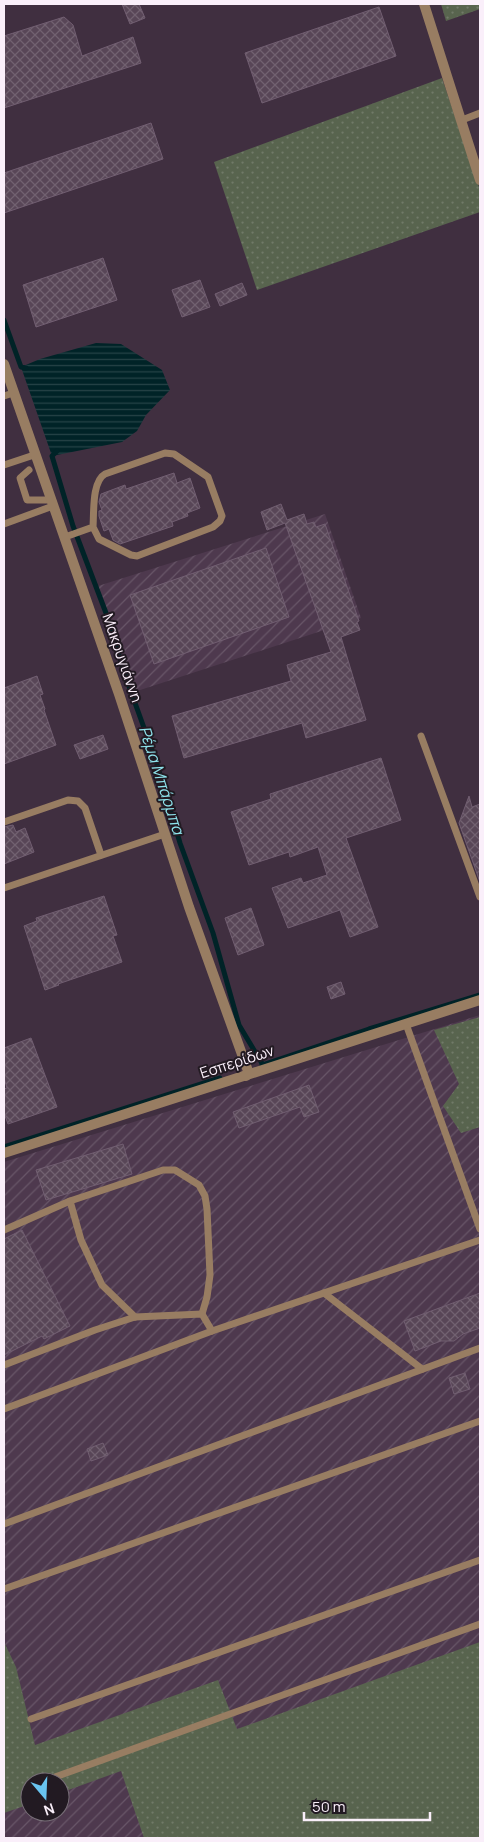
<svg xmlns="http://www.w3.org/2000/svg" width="484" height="1842" font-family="Manrope,sans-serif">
  <defs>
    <pattern id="industrial-furrows" width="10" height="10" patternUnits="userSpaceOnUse" patternTransform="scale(1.25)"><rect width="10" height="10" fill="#4e394e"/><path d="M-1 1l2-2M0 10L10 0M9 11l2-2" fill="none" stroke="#685668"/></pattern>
    <pattern id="grass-dots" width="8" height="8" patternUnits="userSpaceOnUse" patternTransform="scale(1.25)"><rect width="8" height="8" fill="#58644e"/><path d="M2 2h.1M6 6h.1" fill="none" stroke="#717a68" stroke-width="1.8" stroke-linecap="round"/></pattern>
    <pattern id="water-rules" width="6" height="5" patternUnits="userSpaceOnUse" patternTransform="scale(1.25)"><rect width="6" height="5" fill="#002327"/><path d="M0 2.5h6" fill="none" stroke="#264347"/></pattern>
    <pattern id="building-cross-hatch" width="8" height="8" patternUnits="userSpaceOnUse" patternTransform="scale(1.25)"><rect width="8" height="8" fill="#584657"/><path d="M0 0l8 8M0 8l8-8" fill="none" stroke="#716170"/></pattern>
  </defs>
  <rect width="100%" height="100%" fill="#402f40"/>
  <g fill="url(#industrial-furrows)" fill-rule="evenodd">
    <polygon points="325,514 361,618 134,692 98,586"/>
    <path d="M 480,1015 L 480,1838 L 4,1838 L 4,1162 ZM 30,1782 L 60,1782 L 60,1812 L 30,1812 Z"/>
  </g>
  <g fill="url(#grass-dots)">
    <polygon points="441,4 480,4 480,9 446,21"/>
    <polygon points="442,78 480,190 480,212 257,290 214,162"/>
    <polygon points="480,1017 480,1127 461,1133 443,1106 459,1084 434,1030"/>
    <polygon points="4,1642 16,1667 35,1745 218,1680 237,1729 480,1642 480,1838 144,1838 121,1771 60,1793 60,1782 30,1782 30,1804 4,1813"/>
  </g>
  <polygon fill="url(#water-rules)" points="96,343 121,344 162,370 170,390 146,415 137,431 122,442 52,456 21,367 40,359"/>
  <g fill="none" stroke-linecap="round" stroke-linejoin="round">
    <g stroke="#002327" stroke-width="5">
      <polyline points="4,320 21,367 26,368"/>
      <polyline points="57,451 52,456 73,526 106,613 126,678 156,761 180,843 213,933 239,1025 263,1065"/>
      <polyline points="262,1065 369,1029 480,995"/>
      <polyline points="4,1147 220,1078"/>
    </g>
  </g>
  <g fill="url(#building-cross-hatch)" stroke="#715e71">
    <polygon points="122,4 139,4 145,18 130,24"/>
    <polygon points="379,7 396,56 262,103 245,53"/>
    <polygon points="64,17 73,25 82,56 133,37 141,63 4,108 4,36"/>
    <polygon points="151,123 163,159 4,213 4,173"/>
    <polygon points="103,258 117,300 36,327 23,285"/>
    <polygon points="200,280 210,307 182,317 172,290"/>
    <polygon points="242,283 247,295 220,306 215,294"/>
    <polygon points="174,473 177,483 190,478 200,508 187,513 188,516 172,522 173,526 120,544 113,540 109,529 104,531 99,516 99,511 102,510 99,502 101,494 125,485 126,489"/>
    <polygon points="281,504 287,520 304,514 307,524 314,522 316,527 325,524 359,621 357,622 360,630 341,637 366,720 306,738 302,723 184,758 172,716 291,681 287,665 331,652 285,523 267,530 261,512"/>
    <polygon points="266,548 289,617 154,664 130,595"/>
    <polygon points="37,676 43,694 40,695 45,709 44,710 56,745 4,764 4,688"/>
    <polygon points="103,735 108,749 80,759 74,745"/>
    <polygon points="381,758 401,820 346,838 378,927 350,937 340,910 288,928 272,888 301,878 303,883 327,875 318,847 290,857 289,852 249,865 231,812 271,799 270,794"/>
    <polygon points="469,796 472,807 480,804 480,882 459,823"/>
    <polygon points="13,825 16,832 25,828 34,852 4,864 4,827"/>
    <polygon points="104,896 117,935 113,936 122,962 58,984 59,985 45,990 24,926 37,921 36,918"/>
    <polygon points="251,908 264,945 238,955 225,918"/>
    <polygon points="341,982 345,994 331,999 327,987"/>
    <polygon points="31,1038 57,1107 8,1124 4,1113 4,1089 7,1088 4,1078 4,1048"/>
    <polygon points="309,1085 319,1112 304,1117 300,1107 239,1128 233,1112"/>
    <polygon points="123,1144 132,1174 46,1200 36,1170"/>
    <polygon points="22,1230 70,1326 44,1339 42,1336 4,1355 4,1239"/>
    <polygon points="480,1293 480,1328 463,1334 454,1341 441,1341 415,1351 404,1321"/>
    <polygon points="465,1373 470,1389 454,1394 449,1378"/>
    <polygon points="103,1443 108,1455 91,1461 87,1449"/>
  </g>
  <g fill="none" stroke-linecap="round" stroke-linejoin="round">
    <g stroke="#987d62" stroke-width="7">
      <polyline points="462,120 480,113"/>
      <polyline points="4,396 13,393"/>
      <polyline points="4,465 34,455"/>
      <polyline points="29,470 20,478 27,500 51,500"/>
      <polyline points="4,524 53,506"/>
      <path d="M 65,537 L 93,527 L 99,539 L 131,555 L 137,556 L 213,527 L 220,521 L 222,516 L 208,477 L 174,454 L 165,453 L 105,474 C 92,481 94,512 93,527"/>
      <polyline points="421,736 480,897"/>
      <polyline points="4,822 68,800 78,801 85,808 101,855"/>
      <polyline points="4,888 165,834"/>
      <polyline points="406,1024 480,1229"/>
      <polyline points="70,1201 81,1240 102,1285 135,1317"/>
      <polyline points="4,1230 70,1201 163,1170 175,1170 199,1185 205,1196 207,1209 210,1275 207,1297 202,1314"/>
      <polyline points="324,1293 422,1369"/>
      <polyline points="4,1365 95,1330 135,1317 202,1314 212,1331"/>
      <polyline points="4,1409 212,1331 480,1240"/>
      <polyline points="4,1524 480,1348"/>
      <polyline points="4,1589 480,1421"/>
      <polyline points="31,1719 480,1560"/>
      <polyline points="55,1777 480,1624"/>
    </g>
    <polyline stroke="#987d62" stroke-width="10" points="424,4 480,180"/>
    <g stroke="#987d62" stroke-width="10">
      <polyline points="4,364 119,694 189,907 248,1071 246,1076"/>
      <polyline points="4,1153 480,1000"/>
    </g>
  </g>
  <g text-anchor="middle" stroke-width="4" stroke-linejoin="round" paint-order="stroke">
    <g font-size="15" fill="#faeffa" stroke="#221a22">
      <text transform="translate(122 658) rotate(71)" y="5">Μακρυγιάννη</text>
      <text transform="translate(237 1062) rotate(-18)" y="5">Εσπερίδων</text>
    </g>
    <g font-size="16" font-style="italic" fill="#8ee3ec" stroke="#221a22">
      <text transform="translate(162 780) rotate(72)" y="6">Ρέμα Μπάρμπα</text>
    </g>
  </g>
  <rect width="484" height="1842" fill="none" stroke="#faeffa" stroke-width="10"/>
  <g transform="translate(45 1797) rotate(161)"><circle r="24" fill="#221a22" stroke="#786f78"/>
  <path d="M0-4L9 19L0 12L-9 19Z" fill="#69c4f0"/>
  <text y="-8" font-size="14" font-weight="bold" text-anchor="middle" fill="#faeffa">N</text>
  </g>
  <path d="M304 1812v8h126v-8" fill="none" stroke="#faeffa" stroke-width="2.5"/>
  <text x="312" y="1812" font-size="15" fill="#faeffa" stroke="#221a22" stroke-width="4" paint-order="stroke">50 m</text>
</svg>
